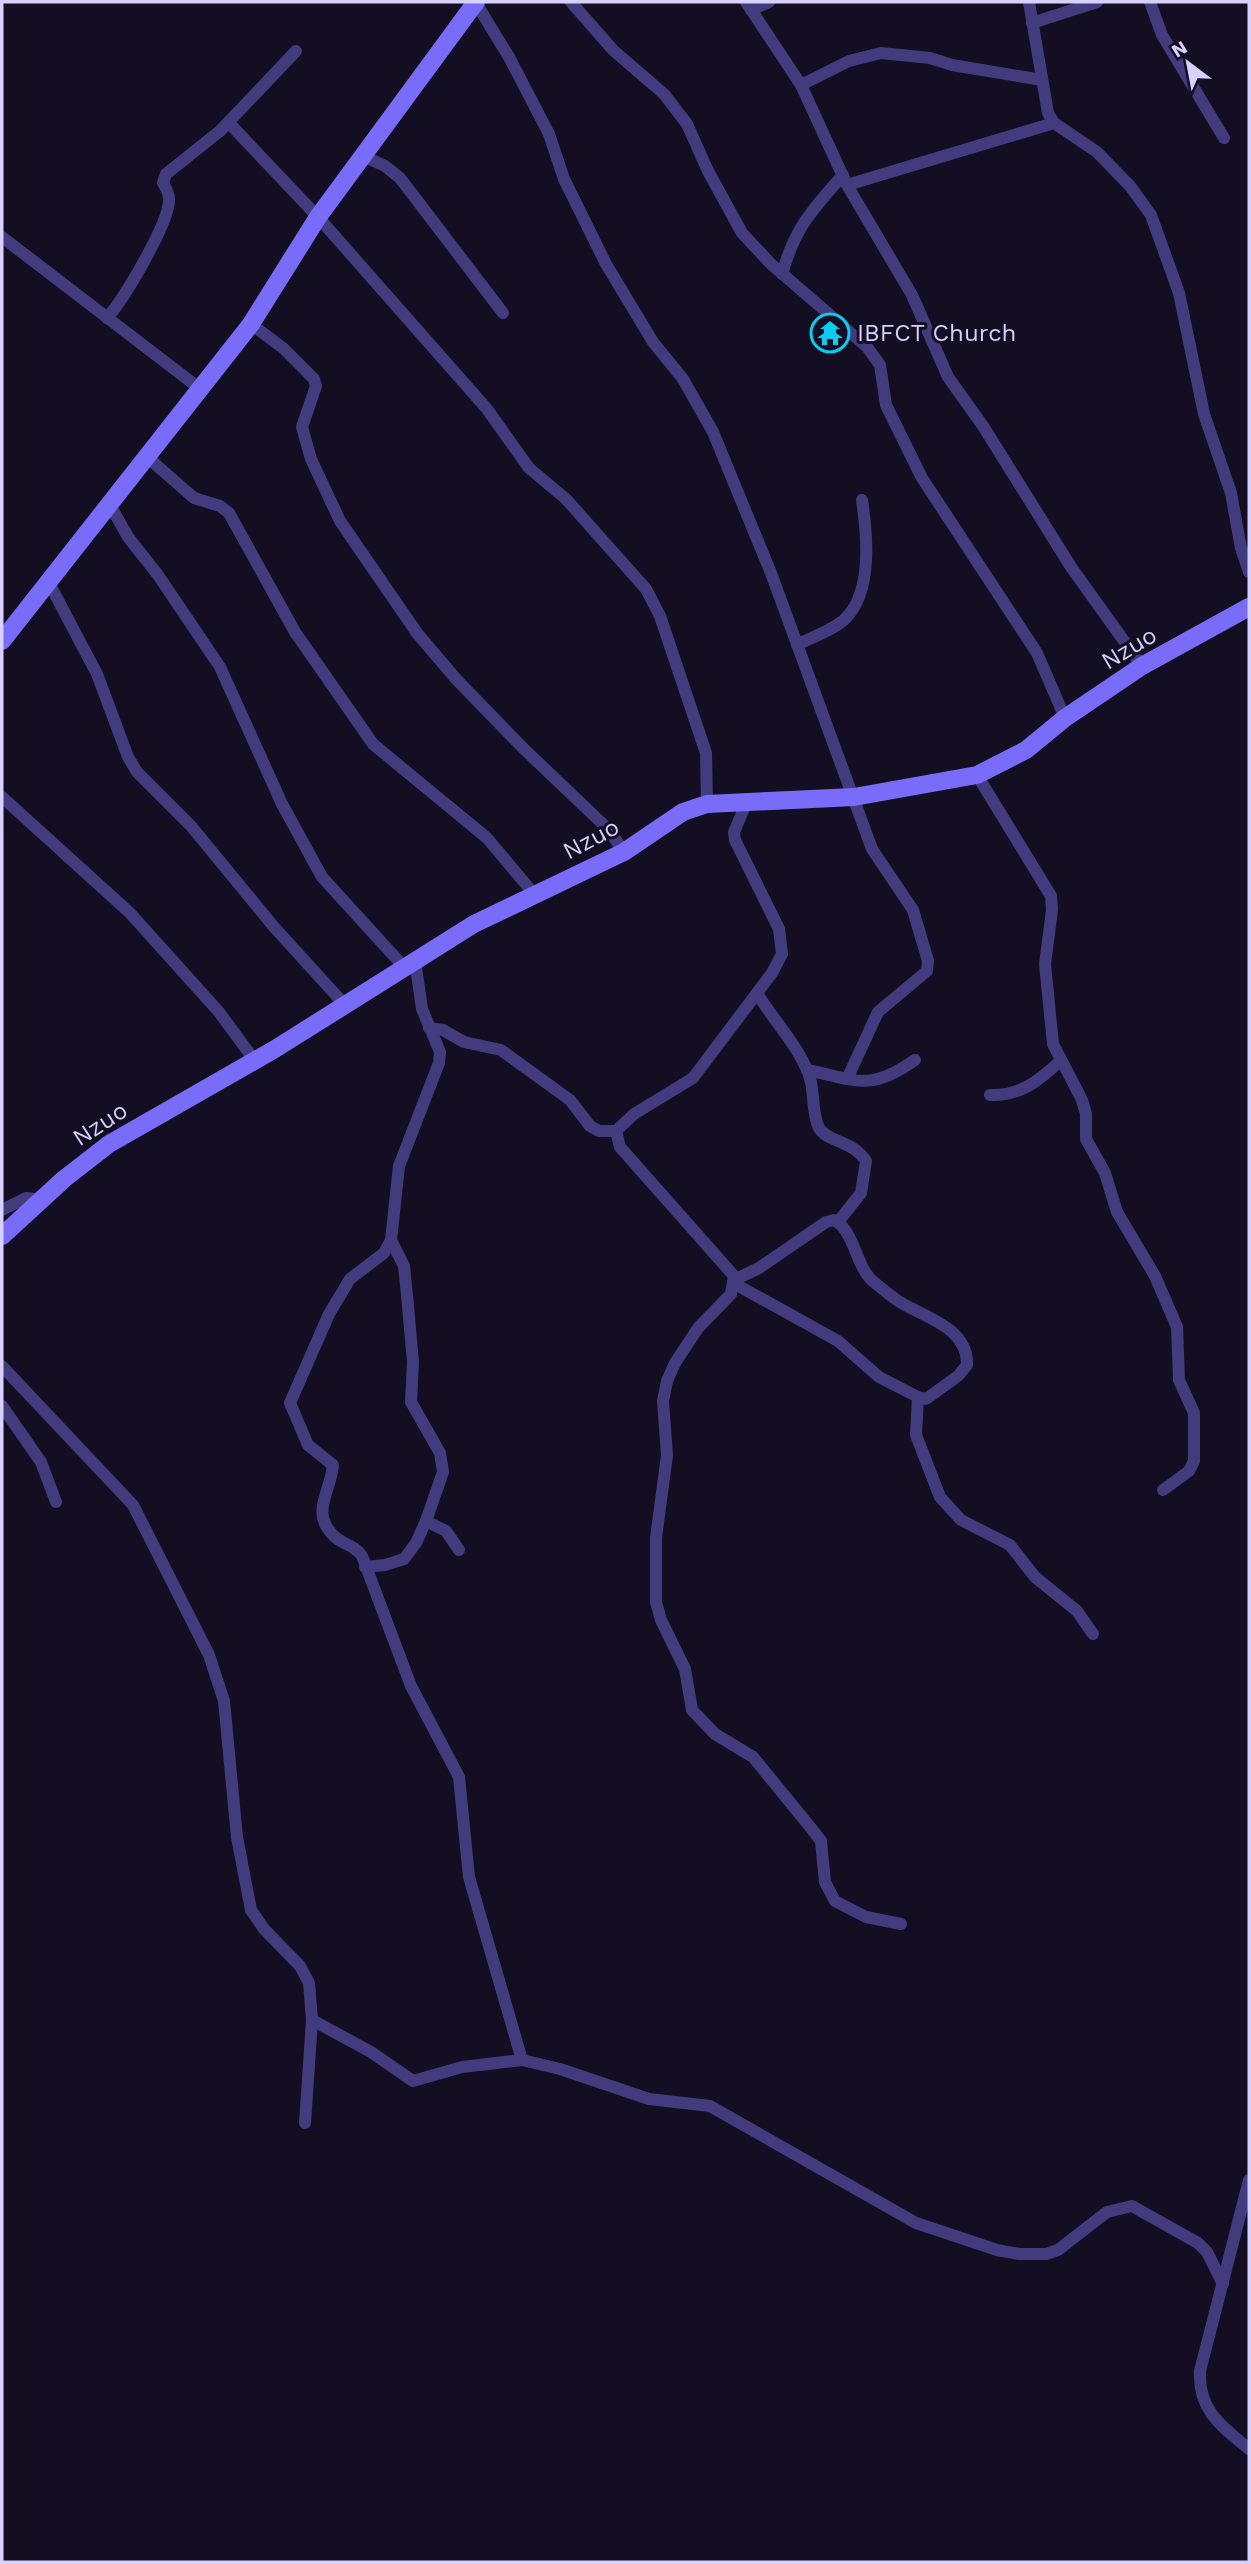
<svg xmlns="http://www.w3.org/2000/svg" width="1251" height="2564" font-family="'Work Sans',sans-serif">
  <rect width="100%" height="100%" fill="#130e22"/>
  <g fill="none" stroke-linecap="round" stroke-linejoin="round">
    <g stroke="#423c7e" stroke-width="12">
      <polyline points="571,2 613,50 664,94 687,124 708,171 742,233 771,264 867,347 880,365 886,405 922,478 1037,653 1065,718"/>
      <polyline points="746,2 801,85 847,185 912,295 948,377 983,426 1071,567 1142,666"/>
      <polyline points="1029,2 1048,113 1054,123 1097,152 1130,186 1151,215 1179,293 1204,414 1231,493 1241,548 1249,572"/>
      <polyline points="1150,2 1162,35 1224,138"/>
      <polyline points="476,3 509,57 549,134 564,179 606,264 653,342 683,379 713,432 771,573 872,849 913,910 928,961 927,971 878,1012 847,1079"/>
      <polyline points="751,10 769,2"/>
      <polyline points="1032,23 1097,2"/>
      <polyline points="801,85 849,61 881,53 930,58 952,65 1042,80"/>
      <polyline points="229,123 318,217 487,409 529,468 566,499 646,589 660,616 706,753 707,804"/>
      <polyline points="363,156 385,166 400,178 503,313"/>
      <polyline points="847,185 1054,123"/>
      <polyline points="2,237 199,388"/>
      <path d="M 782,274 C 795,228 811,211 843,175"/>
      <path d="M 107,318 C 124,299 170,222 169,199 C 169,193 166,188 163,183 L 166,174 L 220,131 L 296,51"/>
      <polyline points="251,324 283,348 314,379 316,386 302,427 311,459 340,521 417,633 456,679 523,748 608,829 624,852"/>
      <polyline points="146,456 194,498 220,506 229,513 295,632 373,744 487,838 534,894"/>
      <polyline points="110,505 128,537 158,575 220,667 282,804 322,877 404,967"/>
      <polyline points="49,583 97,674 128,757 137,772 191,826 274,927 345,1005"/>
      <path d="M 797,645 C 812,637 834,630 846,618 C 873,590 867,534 862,500"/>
      <polyline points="977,775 1051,896 1052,910 1045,964 1053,1044 1082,1100 1086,1114 1086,1139 1105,1173 1117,1212 1155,1276 1177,1327 1179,1380 1194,1413 1194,1461 1189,1471 1163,1490"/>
      <polyline points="2,797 130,913 219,1012 255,1061"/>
      <polyline points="746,804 734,832 735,840 779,929 782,954 772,973 693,1078 634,1114 616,1131 620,1147 734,1276 731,1294 698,1328 675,1363 667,1381 663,1401 667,1455 656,1538 656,1602 661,1620 685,1669 692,1710 715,1734 753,1757 811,1828 821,1841 825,1882 835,1901 866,1917 901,1924"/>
      <path d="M 415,960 L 422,1009 L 440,1052 L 439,1063 L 399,1166 L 391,1240 L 384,1253 L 350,1279 L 329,1314 L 290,1403 L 308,1445 L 333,1465 C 331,1492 309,1513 335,1537 C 344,1545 355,1545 362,1556 L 411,1686 L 459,1777 L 469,1877 L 522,2060"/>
      <path d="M 757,993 C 773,1020 798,1045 809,1075 C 815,1091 811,1112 819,1128 C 827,1142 852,1140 866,1161 L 861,1193 L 838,1222"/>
      <polyline points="429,1028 443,1030 464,1042 501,1050 570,1100 590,1126 599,1131 616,1131"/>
      <path d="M 807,1070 C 858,1080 869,1092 915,1060"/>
      <path d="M 990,1095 C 1020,1096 1039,1081 1060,1061"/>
      <polyline points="2,1210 26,1198 42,1200"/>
      <path d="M 734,1280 L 759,1268 L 826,1222 L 834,1220 C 856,1232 855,1268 875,1283 C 884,1290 895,1300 905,1305 C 931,1319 968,1330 967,1365 L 958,1376 L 926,1399 L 918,1397 L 879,1377 L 838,1341 L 735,1284"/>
      <polyline points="2,1366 133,1505 209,1655 224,1701 237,1837 251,1910 264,1929 300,1966 309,1983 312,2020 305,2123"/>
      <polyline points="918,1397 916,1435 940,1497 961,1520 1010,1545 1035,1577 1077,1611 1093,1634"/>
      <polyline points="2,1406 41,1462 56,1502"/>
      <polyline points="426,1521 446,1531 459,1550"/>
      <polyline points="365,1567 385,1565 404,1559 416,1543 426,1521 443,1472 440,1453 411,1402 413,1362 407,1295 404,1266 391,1240"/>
      <polyline points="312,2020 371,2052 413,2081 462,2067 522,2060 560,2069 649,2099 710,2106 916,2223 997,2250 1019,2254 1046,2254 1058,2250 1107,2212 1132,2206 1198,2243 1207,2252 1223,2284"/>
      <path d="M 1249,2180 L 1200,2371 C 1198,2410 1221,2426 1249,2449"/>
    </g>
    <g stroke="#786cf9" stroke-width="18">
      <polyline points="2,641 251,324 318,217 476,2"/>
      <polyline points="2,1236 64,1179 109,1144 275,1049 474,924 624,852 683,812 707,804 854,797 977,775 1026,750 1065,718 1142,666 1249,607"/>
    </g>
  </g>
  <defs>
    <symbol id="temple-ring" viewBox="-11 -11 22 22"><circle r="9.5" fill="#130e22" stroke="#0accf0" stroke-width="1.5"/><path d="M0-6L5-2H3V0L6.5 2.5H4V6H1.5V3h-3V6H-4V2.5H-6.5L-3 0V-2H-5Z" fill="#0accf0"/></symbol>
  </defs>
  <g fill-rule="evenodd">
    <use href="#temple-ring" x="808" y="311" width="44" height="44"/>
  </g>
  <g text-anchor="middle" stroke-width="6" stroke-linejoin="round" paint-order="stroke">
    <g font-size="24" fill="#d9d1fd" stroke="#130e22" text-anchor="start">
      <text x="857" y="341">IBFCT Church</text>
    </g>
    <g font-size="24" fill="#d9d1fd" stroke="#130e22">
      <text transform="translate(1129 648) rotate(-31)" y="8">Nzuo</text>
      <text transform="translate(591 839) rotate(-28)" y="8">Nzuo</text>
      <text transform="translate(100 1124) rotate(-33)" y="8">Nzuo</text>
    </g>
  </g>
  <rect width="1251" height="2564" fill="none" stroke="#d9d1fd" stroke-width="7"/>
  <g transform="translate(1188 63) rotate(328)" stroke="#130e22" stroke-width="5" paint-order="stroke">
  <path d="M0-5L12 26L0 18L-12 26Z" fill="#d9d1fd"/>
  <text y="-10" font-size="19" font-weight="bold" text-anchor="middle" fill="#d9d1fd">N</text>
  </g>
</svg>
